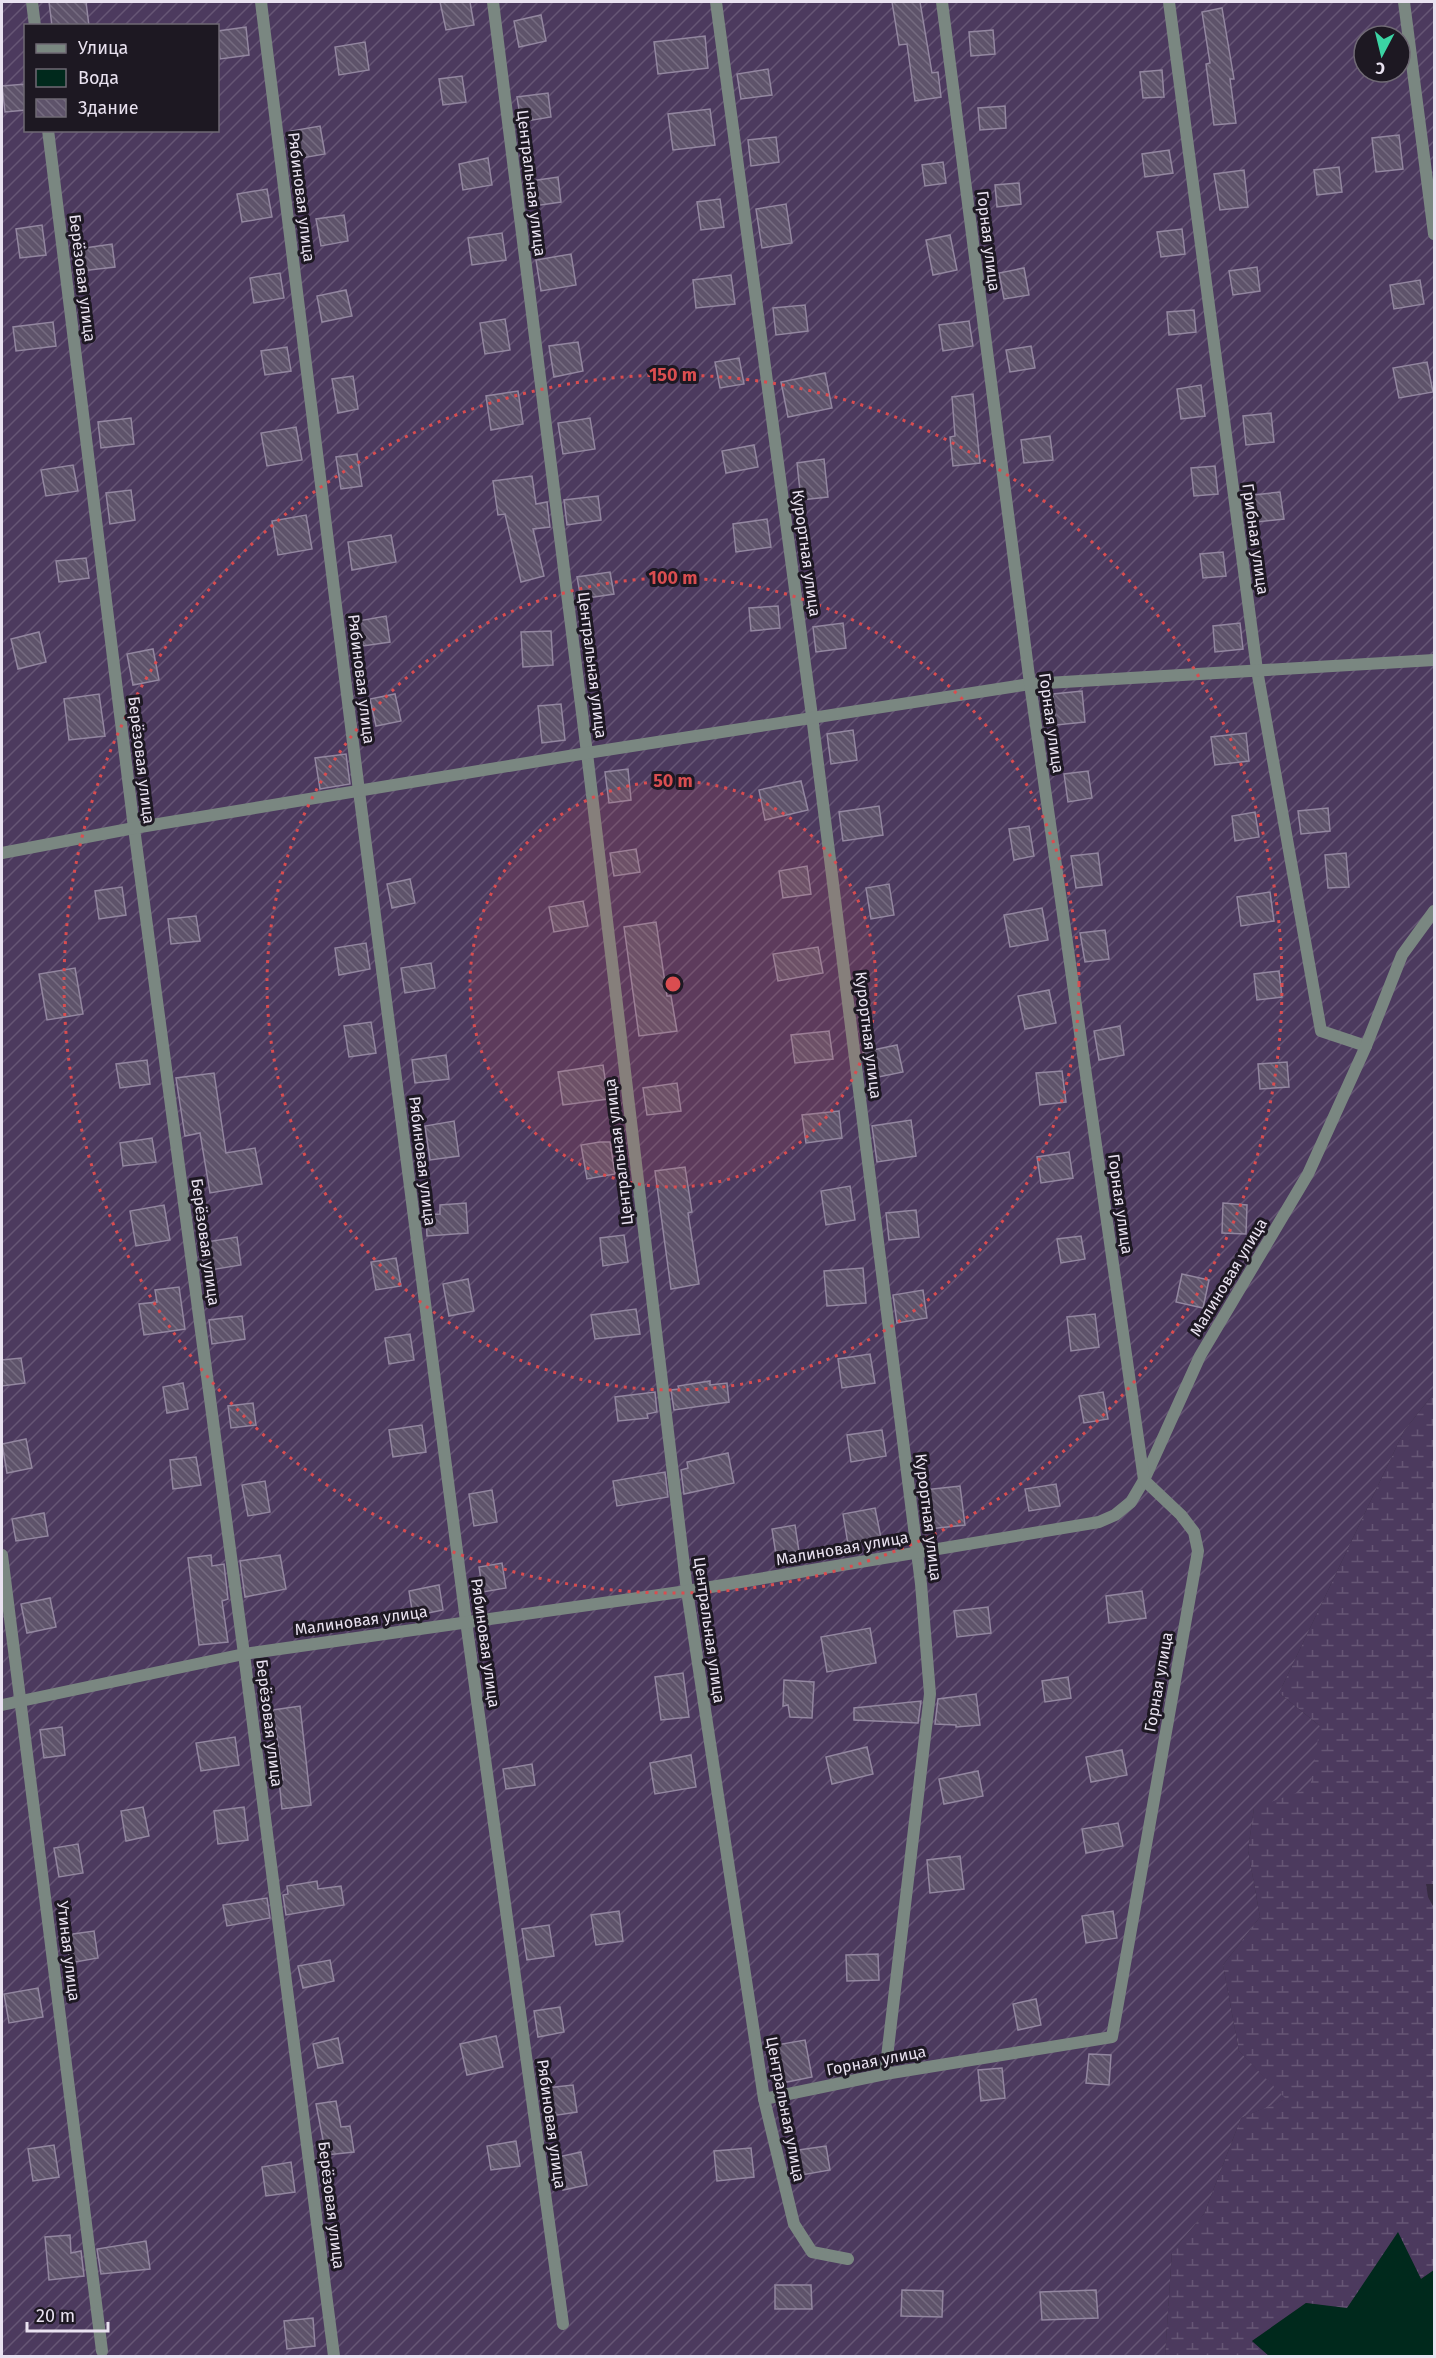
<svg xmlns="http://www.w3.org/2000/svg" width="1436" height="2358" font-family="'Fira Sans',sans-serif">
  <defs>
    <pattern id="wetland-marsh" width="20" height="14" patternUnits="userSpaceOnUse" patternTransform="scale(1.5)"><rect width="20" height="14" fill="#4c3a5e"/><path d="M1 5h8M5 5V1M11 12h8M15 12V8" fill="none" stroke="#665675"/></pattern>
    <pattern id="garden-furrows" width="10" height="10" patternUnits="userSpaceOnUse" patternTransform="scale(1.5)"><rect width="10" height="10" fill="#4c3a5e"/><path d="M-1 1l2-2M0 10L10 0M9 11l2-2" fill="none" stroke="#665675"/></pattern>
    <pattern id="building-back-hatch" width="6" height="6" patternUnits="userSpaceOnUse" patternTransform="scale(1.5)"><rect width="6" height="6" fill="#5e536a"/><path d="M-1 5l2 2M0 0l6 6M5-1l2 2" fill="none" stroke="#756b80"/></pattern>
  </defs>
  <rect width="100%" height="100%" fill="#382d43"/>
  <polygon fill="url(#wetland-marsh)" points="1434,1393 1434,1884 1426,1884 1428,1897 1434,1908 1434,2270 1421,2279 1398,2233 1347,2309 1306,2303 1252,2341 1269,2356 1165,2356 1172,2252 1204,2214 1241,2118 1285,2099 1239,2051 1223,1965 1260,1917 1248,1850 1254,1808 1320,1726 1279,1693 1404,1431"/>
  <path fill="url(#garden-furrows)" fill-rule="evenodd" d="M 2,2 L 1434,2 L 1434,1393 L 1404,1431 L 1279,1693 L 1320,1726 L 1310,1788 L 1254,1808 L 1248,1850 L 1260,1917 L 1223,1965 L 1239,2051 L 1286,2099 L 1241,2118 L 1204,2214 L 1172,2252 L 1165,2356 L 2,2356 ZM 26,26 L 218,26 L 218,130 L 26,130 ZM 1364,36 L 1400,36 L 1400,72 L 1364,72 Z"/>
  <polygon fill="#00291c" points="1398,2232 1421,2279 1434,2270 1434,2356 1269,2356 1252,2341 1306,2303 1347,2308"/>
  <g fill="url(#building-back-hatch)" stroke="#9387a0" stroke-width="1.5">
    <polygon points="49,2 86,2 89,26 52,26"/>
    <polygon points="440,2 470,2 474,25 446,30"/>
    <polygon points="892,2 920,2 932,73 938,72 941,97 915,101 907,44 899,45"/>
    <polygon points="1222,8 1234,79 1230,79 1236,123 1214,125 1206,64 1210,63 1202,12"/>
    <polygon points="541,15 546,41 519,47 514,21"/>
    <polygon points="246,27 249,55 220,59 218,31"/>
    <polygon points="993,30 995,54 971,56 969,32"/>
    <polygon points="705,36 708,68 658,74 654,42"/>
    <polygon points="365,42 369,70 339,75 335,47"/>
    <polygon points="768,69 772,95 741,99 737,74"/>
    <polygon points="1162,70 1164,97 1143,98 1140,72"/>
    <polygon points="462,76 466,102 443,105 439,79"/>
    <polygon points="26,84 26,110 5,112 2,86"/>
    <polygon points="548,93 551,117 521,122 517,97"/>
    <polygon points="1005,106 1006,128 980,130 978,108"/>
    <polygon points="710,109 715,145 673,150 668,114"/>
    <polygon points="320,126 325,154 296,159 291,131"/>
    <polygon points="1399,135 1403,169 1376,172 1372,138"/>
    <polygon points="776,137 779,162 751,166 748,140"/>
    <polygon points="1169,150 1173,173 1145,177 1142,154"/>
    <polygon points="488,158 492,185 463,190 459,164"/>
    <polygon points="943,162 946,183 925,186 922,165"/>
    <polygon points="1339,167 1342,192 1317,195 1314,170"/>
    <polygon points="1244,170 1248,207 1220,210 1214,174"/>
    <polygon points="558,177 561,202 534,206 531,181"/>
    <polygon points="1019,183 1021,204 997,207 995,185"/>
    <polygon points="267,189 272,217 242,222 237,194"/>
    <polygon points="720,199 724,227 701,230 697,202"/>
    <polygon points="786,204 792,243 762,248 756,209"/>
    <polygon points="344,215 348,241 321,246 316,219"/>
    <polygon points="42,225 46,255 20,258 16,229"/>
    <polygon points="1182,229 1185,254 1161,257 1157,232"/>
    <polygon points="502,233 506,260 472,265 468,238"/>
    <polygon points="950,235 957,270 933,275 926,240"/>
    <polygon points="112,244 115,267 81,271 78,249"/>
    <polygon points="571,254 576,285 541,291 536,260"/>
    <polygon points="1257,267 1260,291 1233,295 1229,271"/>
    <polygon points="1024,268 1029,295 1004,299 999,273"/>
    <polygon points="280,273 284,298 254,303 250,278"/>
    <polygon points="731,275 735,304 696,308 693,280"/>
    <polygon points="1420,280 1424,304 1394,309 1390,285"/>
    <polygon points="346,290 352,316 322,322 317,296"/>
    <polygon points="805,305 808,331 776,335 773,308"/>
    <polygon points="1194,310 1196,332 1169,335 1167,312"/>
    <polygon points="505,319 510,350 485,354 480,323"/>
    <polygon points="969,321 973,346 943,351 939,325"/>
    <polygon points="53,322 56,346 16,351 13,327"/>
    <polygon points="578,342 583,371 554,377 549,346"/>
    <polygon points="1031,346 1035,368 1010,372 1006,350"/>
    <polygon points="287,347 291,371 265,375 261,351"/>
    <polygon points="739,358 744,384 720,388 715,362"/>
    <polygon points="1427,362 1433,392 1399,398 1393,368"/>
    <polygon points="825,373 832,408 788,417 781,382"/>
    <polygon points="353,376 358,409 338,413 332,379"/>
    <polygon points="1201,385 1205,416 1181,419 1177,389"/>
    <polygon points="518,391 523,424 491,430 486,396"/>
    <polygon points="973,394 980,463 953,466 950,437 955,436 952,397"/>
    <polygon points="1271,413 1274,442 1246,445 1243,416"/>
    <polygon points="131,418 134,444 101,448 98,422"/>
    <polygon points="590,418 595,449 563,454 558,423"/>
    <polygon points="296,427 302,460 267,466 261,433"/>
    <polygon points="1050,436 1053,460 1024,463 1021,440"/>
    <polygon points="754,445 758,467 726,473 722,451"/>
    <polygon points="357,454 362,486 341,489 336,457"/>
    <polygon points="824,459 828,497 801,500 797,463"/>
    <polygon points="73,465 78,491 46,496 41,470"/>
    <polygon points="1215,466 1218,494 1194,496 1191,468"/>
    <polygon points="532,476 536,504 547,502 550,527 533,529 544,576 521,582 505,514 498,515 493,481"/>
    <polygon points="131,490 135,520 110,524 106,493"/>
    <polygon points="1280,492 1284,519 1257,522 1253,495"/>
    <polygon points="598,496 601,520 567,525 564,500"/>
    <polygon points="306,515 312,549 278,555 272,521"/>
    <polygon points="767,519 771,547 736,552 733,524"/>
    <polygon points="391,535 396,562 352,570 348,542"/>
    <polygon points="1223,552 1226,576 1203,578 1200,554"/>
    <polygon points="86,558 89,578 59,582 56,561"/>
    <polygon points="610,572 614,594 581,599 577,577"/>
    <polygon points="778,606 780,628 751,631 749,608"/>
    <polygon points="386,616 390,642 363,646 358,621"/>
    <polygon points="843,623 846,648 816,652 813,627"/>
    <polygon points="1240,623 1243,649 1215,652 1213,626"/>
    <polygon points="551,631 553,665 523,667 521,632"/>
    <polygon points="39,632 46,662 18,669 11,639"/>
    <polygon points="153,649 159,680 133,685 127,654"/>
    <polygon points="1082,691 1085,722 1056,725 1053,694"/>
    <polygon points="99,694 105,736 69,740 64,699"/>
    <polygon points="395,694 401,721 376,726 370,699"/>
    <polygon points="561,704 565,740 542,743 538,706"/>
    <polygon points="853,730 857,760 831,764 827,734"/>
    <polygon points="1246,733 1249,761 1215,765 1211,737"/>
    <polygon points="346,754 350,784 320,789 315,758"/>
    <polygon points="628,769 631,800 609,803 605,772"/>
    <polygon points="1088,771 1092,798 1068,802 1064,774"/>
    <polygon points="801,781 808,810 765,820 759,790"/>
    <polygon points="879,806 883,835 843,841 839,812"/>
    <polygon points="1328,808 1330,831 1301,834 1298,811"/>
    <polygon points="1255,812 1259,837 1235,841 1232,816"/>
    <polygon points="1029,826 1034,856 1014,860 1009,829"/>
    <polygon points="636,849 640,872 614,876 610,853"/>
    <polygon points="1098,853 1102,885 1076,888 1071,856"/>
    <polygon points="1346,853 1349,887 1328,888 1325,855"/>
    <polygon points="807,866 811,894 783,898 779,871"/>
    <polygon points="410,879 415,903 392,908 387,884"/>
    <polygon points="889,884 894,915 871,919 866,888"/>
    <polygon points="122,887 126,915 99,919 95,891"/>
    <polygon points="1270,892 1274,921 1241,926 1237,897"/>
    <polygon points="583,901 588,926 554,932 549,907"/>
    <polygon points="1042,908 1048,940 1010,947 1004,915"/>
    <polygon points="196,916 200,941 171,944 168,919"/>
    <polygon points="656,922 667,996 671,996 677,1031 639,1036 624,927"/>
    <polygon points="1105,930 1109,959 1085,962 1080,933"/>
    <polygon points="366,943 370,969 339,975 335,948"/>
    <polygon points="818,947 823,973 778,981 773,954"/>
    <polygon points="431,963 435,988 405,993 401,968"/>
    <polygon points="75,968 83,1014 47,1020 39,974"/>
    <polygon points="1279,971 1282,997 1257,1000 1254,974"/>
    <polygon points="1049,990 1056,1023 1025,1029 1018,996"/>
    <polygon points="371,1022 376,1053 349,1057 344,1026"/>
    <polygon points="1120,1026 1124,1055 1099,1060 1094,1031"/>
    <polygon points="829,1031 833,1059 795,1063 791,1035"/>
    <polygon points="897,1045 903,1072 868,1079 863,1052"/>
    <polygon points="446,1055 449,1079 415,1083 412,1060"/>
    <polygon points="147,1060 150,1084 120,1088 116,1064"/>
    <polygon points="1287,1062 1289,1087 1260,1089 1258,1064"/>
    <polygon points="603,1065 608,1099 563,1105 558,1072"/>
    <polygon points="1062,1071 1066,1102 1040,1105 1036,1073"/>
    <polygon points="214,1073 226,1153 255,1148 262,1184 210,1193 200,1133 185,1136 176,1078"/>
    <polygon points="677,1083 681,1111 647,1115 643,1088"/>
    <polygon points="839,1111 842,1138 806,1143 802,1115"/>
    <polygon points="911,1120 916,1156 877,1162 872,1126"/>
    <polygon points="454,1121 459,1156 430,1160 425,1126"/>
    <polygon points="152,1138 156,1162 123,1166 120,1143"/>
    <polygon points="600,1142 610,1142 615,1174 587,1179 581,1145"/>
    <polygon points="1069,1152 1073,1178 1041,1183 1037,1157"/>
    <polygon points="685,1167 692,1212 688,1213 699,1284 671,1289 655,1171"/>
    <polygon points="850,1186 855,1220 826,1225 821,1191"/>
    <polygon points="466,1203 468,1233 427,1236 426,1215 440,1214 440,1205"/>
    <polygon points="1223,1203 1247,1205 1246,1234 1222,1233"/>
    <polygon points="164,1205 170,1240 136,1246 130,1211"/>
    <polygon points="916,1210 919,1237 889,1240 886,1213"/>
    <polygon points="624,1235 628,1262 603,1266 600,1238"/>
    <polygon points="1081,1236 1085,1259 1061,1263 1057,1239"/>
    <polygon points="237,1237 241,1265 204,1271 200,1243"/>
    <polygon points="396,1258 401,1286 376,1290 371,1262"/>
    <polygon points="863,1268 866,1303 827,1306 824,1271"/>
    <polygon points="1182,1274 1209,1280 1203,1308 1176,1302"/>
    <polygon points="468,1279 474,1311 449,1316 443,1284"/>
    <polygon points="179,1287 185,1329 144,1335 139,1304 157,1302 155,1290"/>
    <polygon points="923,1290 927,1318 897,1323 893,1295"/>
    <polygon points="636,1309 640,1334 595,1339 591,1315"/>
    <polygon points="1095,1314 1099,1347 1071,1351 1067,1317"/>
    <polygon points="242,1316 245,1339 212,1344 209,1320"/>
    <polygon points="410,1334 414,1360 389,1364 385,1338"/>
    <polygon points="870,1354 875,1383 842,1388 838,1359"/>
    <polygon points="21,1358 25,1383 2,1386 2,1360"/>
    <polygon points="710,1381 710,1385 727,1383 729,1402 674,1410 671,1390 679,1389 678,1386"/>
    <polygon points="183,1383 188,1409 167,1413 163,1387"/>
    <polygon points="655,1392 657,1412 647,1414 648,1418 618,1421 615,1397"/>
    <polygon points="1103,1392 1108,1419 1084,1423 1079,1396"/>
    <polygon points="253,1403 256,1425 231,1428 228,1406"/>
    <polygon points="422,1425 426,1452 393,1457 389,1430"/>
    <polygon points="882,1430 886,1456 851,1462 847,1435"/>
    <polygon points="26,1439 32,1468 7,1473 2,1444"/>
    <polygon points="728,1453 734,1483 684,1494 681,1470 688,1468 687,1462"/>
    <polygon points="196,1457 201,1485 173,1489 170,1460"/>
    <polygon points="665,1472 668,1497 617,1506 613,1481"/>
    <polygon points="265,1481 270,1512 248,1516 242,1485"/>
    <polygon points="1056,1484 1060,1506 1029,1511 1025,1489"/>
    <polygon points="960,1486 965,1525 929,1529 924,1490"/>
    <polygon points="492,1490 497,1522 474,1526 469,1494"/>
    <polygon points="875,1508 881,1538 848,1544 843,1514"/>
    <polygon points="44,1513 48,1536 16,1541 12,1519"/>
    <polygon points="795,1525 800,1558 777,1561 772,1529"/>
    <polygon points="211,1555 212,1566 224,1564 228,1599 222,1601 228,1642 199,1645 188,1558"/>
    <polygon points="280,1555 286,1589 245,1597 240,1561"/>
    <polygon points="502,1563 506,1588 483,1592 479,1567"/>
    <polygon points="439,1585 443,1610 413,1616 409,1591"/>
    <polygon points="1142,1591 1146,1618 1109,1623 1106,1596"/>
    <polygon points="50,1598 56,1627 27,1633 21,1604"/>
    <polygon points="988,1607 991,1633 957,1637 954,1611"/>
    <polygon points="870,1628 876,1663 827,1672 821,1637"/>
    <polygon points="683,1673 689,1717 661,1720 655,1677"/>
    <polygon points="1068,1677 1071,1698 1045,1702 1042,1681"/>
    <polygon points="784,1680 814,1682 812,1718 790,1717 788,1705 783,1706"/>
    <polygon points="976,1694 980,1725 956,1727 956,1725 935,1724 938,1699"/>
    <polygon points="921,1701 918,1723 854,1720 854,1708"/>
    <polygon points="300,1706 311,1805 282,1809 279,1780 283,1780 273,1710"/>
    <polygon points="62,1727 65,1755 44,1758 40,1730"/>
    <polygon points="235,1737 239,1765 201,1771 196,1743"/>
    <polygon points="867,1747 873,1774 832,1784 826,1757"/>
    <polygon points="1122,1750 1127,1775 1091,1782 1086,1757"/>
    <polygon points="691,1755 696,1787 655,1794 650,1763"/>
    <polygon points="532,1764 535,1785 506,1789 503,1769"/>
    <polygon points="978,1771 983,1796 944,1804 939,1779"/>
    <polygon points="143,1807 149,1836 126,1841 121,1811"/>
    <polygon points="244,1807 248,1840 218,1844 214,1811"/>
    <polygon points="1118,1823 1123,1846 1086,1853 1082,1829"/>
    <polygon points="78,1844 83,1873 59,1877 54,1848"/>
    <polygon points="960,1856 964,1889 930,1893 927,1860"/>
    <polygon points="317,1881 318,1889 341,1886 344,1905 286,1915 283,1895 288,1894 287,1886"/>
    <polygon points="267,1898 270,1918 227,1926 223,1905"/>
    <polygon points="619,1911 623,1941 596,1945 591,1915"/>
    <polygon points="1113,1911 1117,1938 1086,1943 1082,1916"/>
    <polygon points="549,1925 554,1956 527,1960 522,1929"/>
    <polygon points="94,1931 98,1958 70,1963 66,1935"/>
    <polygon points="878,1954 879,1980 847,1981 846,1955"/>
    <polygon points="330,1960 334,1981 303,1988 298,1966"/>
    <polygon points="38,1988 43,2017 9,2023 4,1994"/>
    <polygon points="1036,1999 1041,2025 1018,2030 1013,2004"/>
    <polygon points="560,2007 564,2032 538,2037 534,2011"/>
    <polygon points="496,2036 503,2067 467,2075 460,2044"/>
    <polygon points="338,2038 343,2063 318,2068 313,2044"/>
    <polygon points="805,2040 812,2077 782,2083 776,2045"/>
    <polygon points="1089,2054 1111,2055 1109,2085 1086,2083"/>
    <polygon points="1002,2068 1005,2098 981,2101 978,2070"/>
    <polygon points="573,2085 577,2112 551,2116 546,2088"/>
    <polygon points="336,2101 341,2127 350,2126 354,2152 326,2155 316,2104"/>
    <polygon points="516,2141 520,2166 491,2170 487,2146"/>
    <polygon points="54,2145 59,2177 33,2181 28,2149"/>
    <polygon points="826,2146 830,2170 796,2176 792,2151"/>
    <polygon points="751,2148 754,2177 717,2181 714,2151"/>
    <polygon points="581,2152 587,2185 563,2190 558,2157"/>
    <polygon points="291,2162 295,2192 266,2196 262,2167"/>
    <polygon points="70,2235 71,2253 81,2251 84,2276 49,2280 45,2237"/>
    <polygon points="146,2241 150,2269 101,2274 97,2249"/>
    <polygon points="775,2285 811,2285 812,2309 775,2309"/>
    <polygon points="902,2290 943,2291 942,2317 901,2316"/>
    <polygon points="1096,2290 1098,2318 1042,2320 1040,2292"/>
    <polygon points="313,2318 315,2346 287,2349 284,2321"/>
  </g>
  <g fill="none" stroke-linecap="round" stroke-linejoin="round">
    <g stroke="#7a8781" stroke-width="12">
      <polyline points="32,2 35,26"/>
      <polyline points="261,2 359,791 466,1621 563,2324"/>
      <polyline points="493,2 587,753 687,1591 764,2099 794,2224 812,2252 848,2259"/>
      <polyline points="716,2 812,716 921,1584 930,1694 885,2074"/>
      <polyline points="1169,2 1257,670 1321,1031 1366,1046"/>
      <polyline points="1404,2 1434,234"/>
      <polyline points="48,130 134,828 244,1654 334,2356"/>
      <polyline points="2,853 134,828 587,753 1030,684 1434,660"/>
      <polyline points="2,1555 102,2351"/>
      <polyline points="2,1705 244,1654 687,1591 1099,1522 1115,1515 1131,1502 1144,1480 1200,1356 1308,1174 1366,1046 1402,955 1434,911"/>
      <polyline points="764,2099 885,2074 1112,2037 1198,1551 1194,1532 1181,1515 1144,1480 1030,684 942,2"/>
    </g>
  </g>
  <circle cx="673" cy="984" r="203" fill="#da4d50" fill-opacity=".12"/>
  <g fill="none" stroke="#da4d50" stroke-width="3" stroke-dasharray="3 6">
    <circle cx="673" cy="984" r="203"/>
    <circle cx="673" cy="984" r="406"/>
    <circle cx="673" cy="984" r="609"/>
  </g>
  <g text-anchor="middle" stroke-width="6" stroke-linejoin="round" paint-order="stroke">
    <g font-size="16" fill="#e9e2f0" stroke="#1d1822">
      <text transform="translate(532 183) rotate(83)" y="6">Центральная улица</text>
      <text transform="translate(302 197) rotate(83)" y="6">Рябиновая улица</text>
      <text transform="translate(989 241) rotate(83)" y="6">Горная улица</text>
      <text transform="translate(83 278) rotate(83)" y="6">Берёзовая улица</text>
      <text transform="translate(1256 539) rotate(82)" y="6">Грибная улица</text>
      <text transform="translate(807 553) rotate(82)" y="6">Курортная улица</text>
      <text transform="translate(593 665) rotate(83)" y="6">Центральная улица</text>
      <text transform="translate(362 679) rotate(83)" y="6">Рябиновая улица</text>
      <text transform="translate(1052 723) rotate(82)" y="6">Горная улица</text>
      <text transform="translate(142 760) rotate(83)" y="6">Берёзовая улица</text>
      <text transform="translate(869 1035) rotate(83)" y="6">Курортная улица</text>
      <text transform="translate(618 1152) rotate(-97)" y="6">Центральная улица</text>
      <text transform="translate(423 1161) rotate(83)" y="6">Рябиновая улица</text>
      <text transform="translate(1121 1204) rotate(82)" y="6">Горная улица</text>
      <text transform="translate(206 1242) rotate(82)" y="6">Берёзовая улица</text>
      <text transform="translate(1228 1277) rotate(-59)" y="6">Малиновая улица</text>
      <text transform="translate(929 1517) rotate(83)" y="6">Курортная улица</text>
      <text transform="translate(842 1548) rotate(-10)" y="6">Малиновая улица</text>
      <text transform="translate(361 1620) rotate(-8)" y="6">Малиновая улица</text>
      <text transform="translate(710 1630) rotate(82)" y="6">Центральная улица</text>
      <text transform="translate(486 1643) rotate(82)" y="6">Рябиновая улица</text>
      <text transform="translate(1158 1682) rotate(-80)" y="6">Горная улица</text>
      <text transform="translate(270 1723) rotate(83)" y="6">Берёзовая улица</text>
      <text transform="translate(69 1951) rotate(83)" y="6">Утиная улица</text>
      <text transform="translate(876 2060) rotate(-11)" y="6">Горная улица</text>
      <text transform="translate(786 2109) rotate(79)" y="6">Центральная улица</text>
      <text transform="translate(552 2124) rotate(82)" y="6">Рябиновая улица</text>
      <text transform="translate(332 2205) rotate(83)" y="6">Берёзовая улица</text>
    </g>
  </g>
  <circle cx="673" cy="984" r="9" fill="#da4d50" stroke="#1d1822" stroke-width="3"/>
  <g font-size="18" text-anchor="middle" font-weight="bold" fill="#da4d50" stroke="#1d1822" stroke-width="6" stroke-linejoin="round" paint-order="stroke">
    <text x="673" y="381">150 m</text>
    <text x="673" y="584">100 m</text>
    <text x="673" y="787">50 m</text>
  </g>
  <rect width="1436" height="2358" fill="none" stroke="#e9e2f0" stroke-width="6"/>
  <rect x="24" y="24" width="195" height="108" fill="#1d1822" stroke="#6f6974" stroke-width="1.5"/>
  <rect x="36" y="44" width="30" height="9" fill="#7a8781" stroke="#6f6974" stroke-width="1.5"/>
  <text x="78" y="54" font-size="18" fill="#e9e2f0">Улица</text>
  <rect x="36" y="69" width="30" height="18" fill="#00291c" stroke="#6f6974" stroke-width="1.5"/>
  <text x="78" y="84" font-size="18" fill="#e9e2f0">Вода</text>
  <rect x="36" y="99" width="30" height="18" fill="url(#building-back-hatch)" stroke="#6f6974" stroke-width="1.5"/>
  <text x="78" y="114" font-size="18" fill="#e9e2f0">Здание</text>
  <g transform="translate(1382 54) rotate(187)"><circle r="28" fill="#1d1822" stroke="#6f6974" stroke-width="1.5"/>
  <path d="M0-4.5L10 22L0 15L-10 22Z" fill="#3bd4a4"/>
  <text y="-9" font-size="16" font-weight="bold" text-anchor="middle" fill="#e9e2f0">С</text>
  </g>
  <path d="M27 2322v9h81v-9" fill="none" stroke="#e9e2f0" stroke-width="3"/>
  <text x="36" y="2322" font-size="18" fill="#e9e2f0" stroke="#1d1822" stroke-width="4.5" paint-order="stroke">20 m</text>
</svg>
